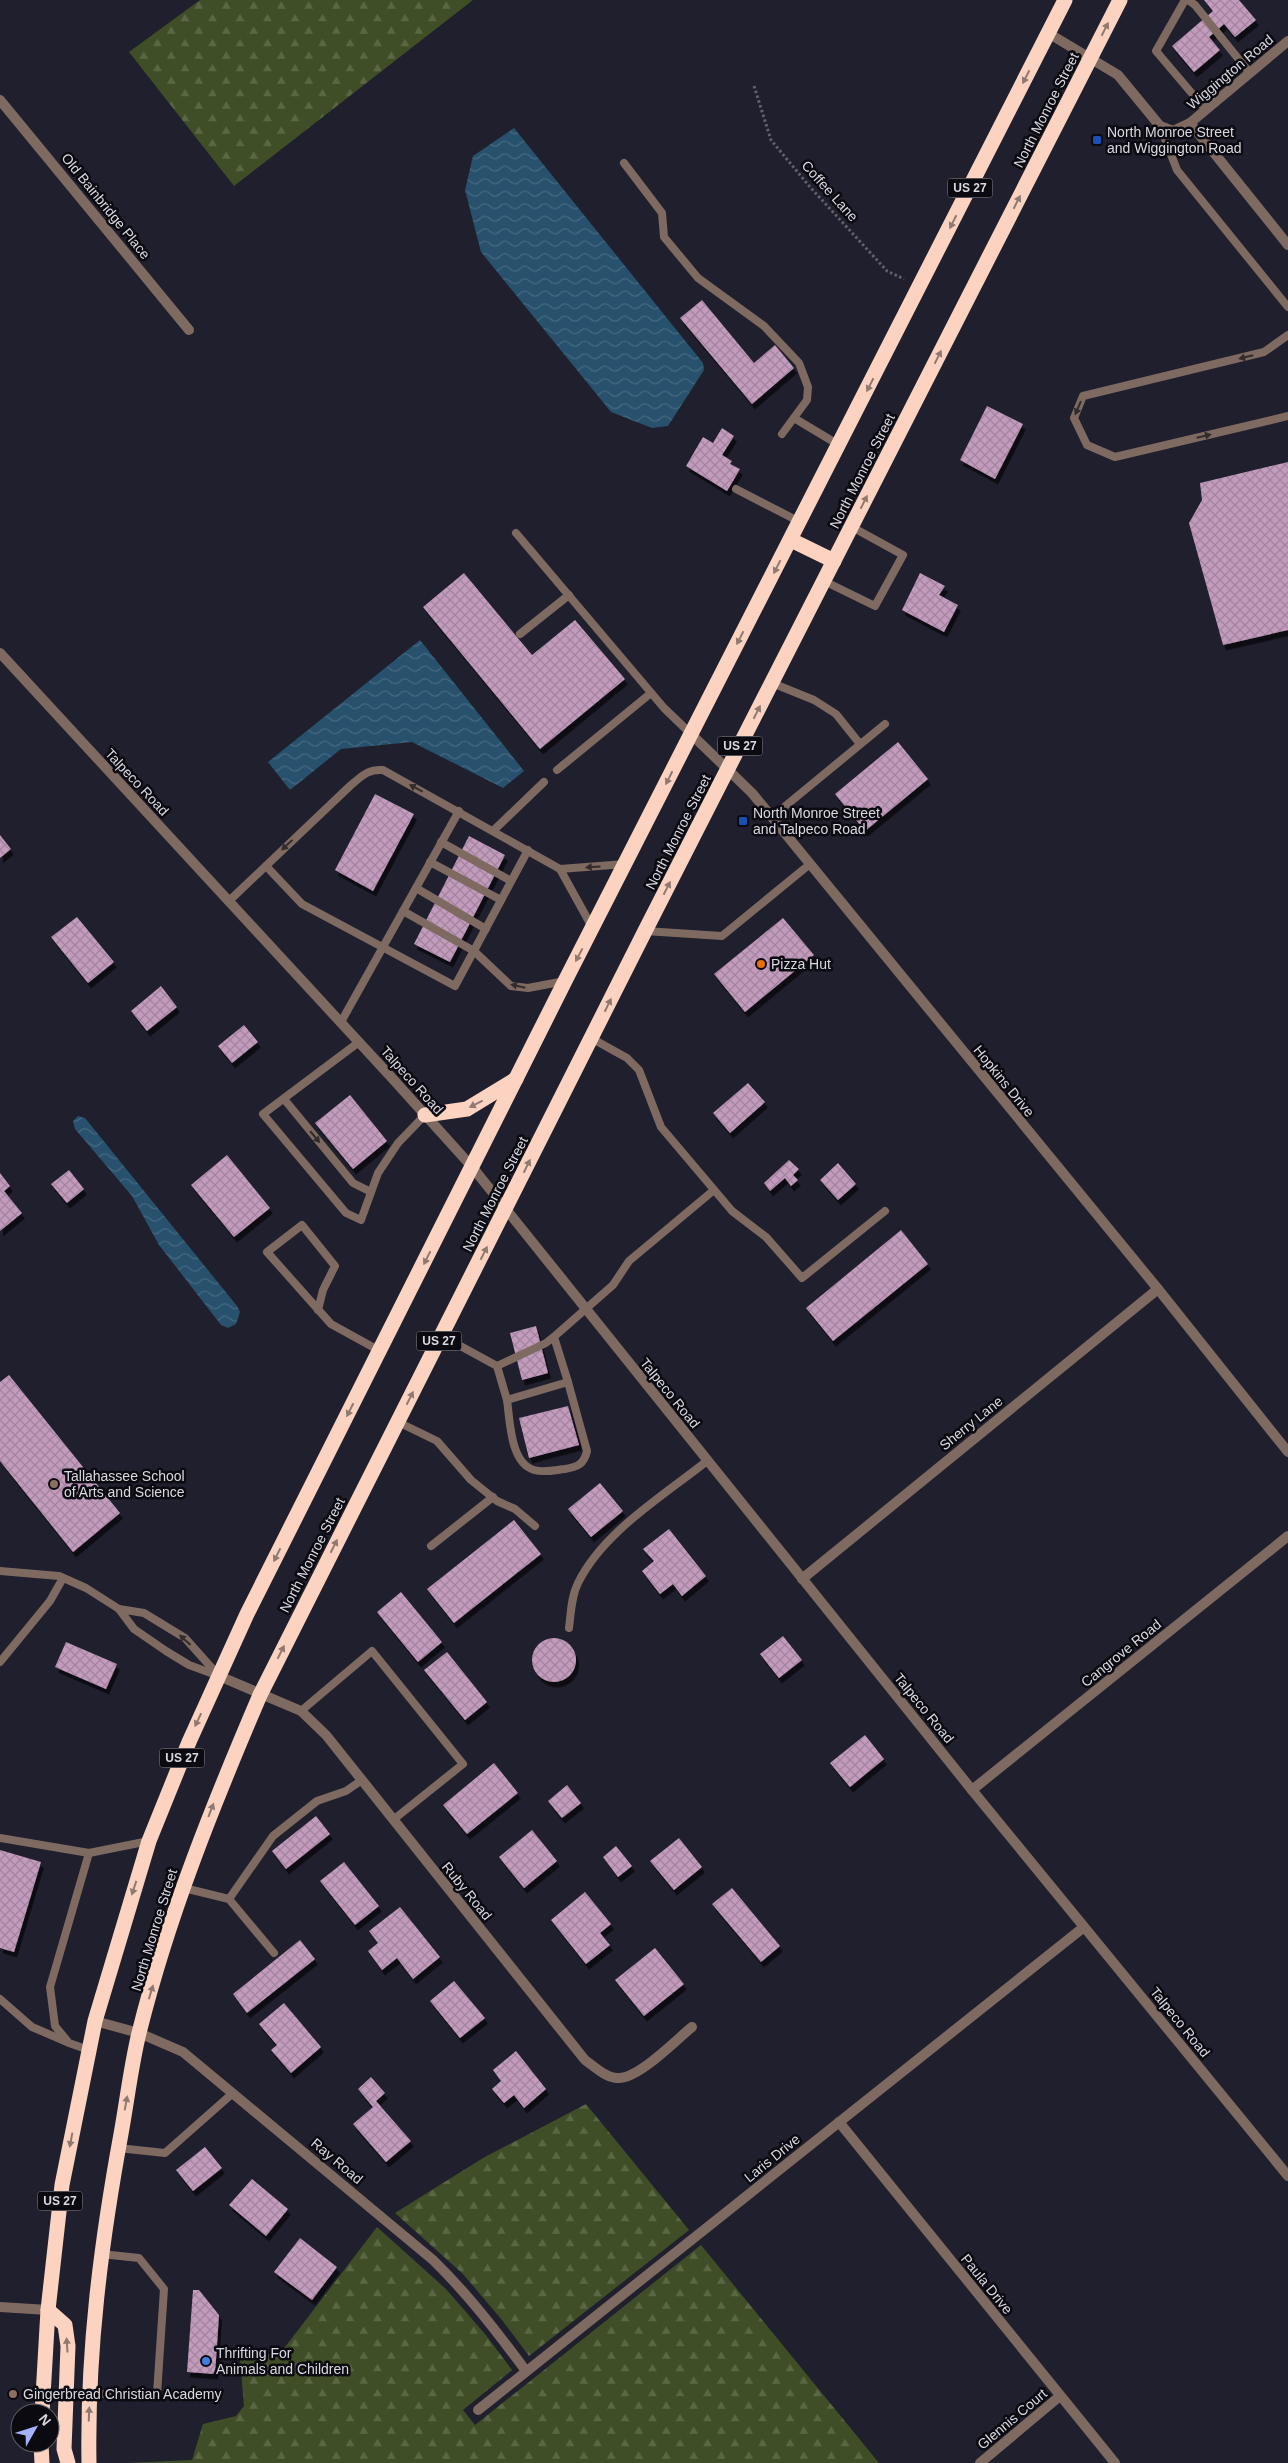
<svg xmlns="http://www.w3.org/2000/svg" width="1288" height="2463" font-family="Helvetica,sans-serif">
  <defs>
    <pattern id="forest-firs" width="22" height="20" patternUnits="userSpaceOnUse" patternTransform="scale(1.25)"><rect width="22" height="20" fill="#3f4e26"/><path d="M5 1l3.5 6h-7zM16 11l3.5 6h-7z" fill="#5a6745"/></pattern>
    <pattern id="water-waves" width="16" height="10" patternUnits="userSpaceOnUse" patternTransform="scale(1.25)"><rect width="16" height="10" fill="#27516c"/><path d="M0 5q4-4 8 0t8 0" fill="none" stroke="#466981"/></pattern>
    <pattern id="building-cross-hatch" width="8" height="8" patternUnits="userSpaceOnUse" patternTransform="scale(1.25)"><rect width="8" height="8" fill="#c39bbd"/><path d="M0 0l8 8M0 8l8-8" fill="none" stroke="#a2849f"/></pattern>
    <filter id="shadow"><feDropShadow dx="3" dy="5.5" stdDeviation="0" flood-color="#0009"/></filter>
  </defs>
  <rect width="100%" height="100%" fill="#201f2d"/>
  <g fill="url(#forest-firs)">
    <polygon points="200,0 473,0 234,186 129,52"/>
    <polygon points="586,2104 689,2230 529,2356 502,2320 463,2274 395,2213 483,2158"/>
    <polygon points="377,2227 446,2289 485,2334 512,2370 463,2410 475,2425 701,2245 879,2463 126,2463 192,2460 203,2424 236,2416 244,2406 240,2360 282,2351"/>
  </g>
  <g fill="url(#water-waves)">
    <polygon points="514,128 703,363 704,370 668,426 652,428 611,412 481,252 465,190 473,156"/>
    <polygon points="420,640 524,771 503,788 412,742 341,749 290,790 268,762"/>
    <polygon points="78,1116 85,1118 237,1306 240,1312 236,1324 228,1328 221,1325 159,1245 132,1196 75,1129 73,1121"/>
  </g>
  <g fill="url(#building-cross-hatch)" filter="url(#shadow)">
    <polygon points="1204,0 1239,0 1256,20 1235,37 1224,24 1209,37 1220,50 1194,72 1172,46 1213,11"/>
    <polygon points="702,300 754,363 775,345 794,368 752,404 680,318"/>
    <polygon points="987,406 1023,424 995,479 960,460"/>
    <polygon points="722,428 734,436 722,455 732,461 730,464 740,469 727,491 686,466 703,437 713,443"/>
    <polygon points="1288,462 1288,630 1223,645 1189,523 1202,500 1200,483"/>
    <polygon points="464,573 532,655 575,620 625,679 540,749 423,607"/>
    <polygon points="920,573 945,586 939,595 958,605 944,632 902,610"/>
    <polygon points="898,742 928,779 865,831 835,794"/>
    <polygon points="375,794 414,814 373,891 335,870"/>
    <polygon points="0,835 11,849 0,858"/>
    <polygon points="469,836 505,855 450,962 414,944"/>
    <polygon points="77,917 114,962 88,983 51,937"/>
    <polygon points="783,918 814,955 745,1012 714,974"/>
    <polygon points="161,986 177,1007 147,1031 131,1011"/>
    <polygon points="244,1025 258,1042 232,1063 218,1046"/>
    <polygon points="748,1083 765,1102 730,1133 713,1113"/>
    <polygon points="350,1095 387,1141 353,1169 315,1123"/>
    <polygon points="227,1155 270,1208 234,1237 191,1185"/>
    <polygon points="789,1160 799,1169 793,1175 798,1180 791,1186 785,1178 770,1191 764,1183"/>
    <polygon points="838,1163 856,1184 838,1200 820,1180"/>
    <polygon points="69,1170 84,1189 67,1203 51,1184"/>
    <polygon points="0,1173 10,1186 4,1191 22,1213 0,1231"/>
    <polygon points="901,1230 928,1264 833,1341 806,1308"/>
    <polygon points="536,1326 548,1373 522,1380 510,1333"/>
    <polygon points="9,1375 120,1513 73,1552 0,1461 0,1382"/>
    <polygon points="568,1406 579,1445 529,1458 519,1418"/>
    <polygon points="600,1483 623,1511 591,1537 568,1509"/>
    <polygon points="514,1520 541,1554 454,1623 427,1589"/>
    <polygon points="669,1529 706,1576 682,1596 673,1584 660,1594 642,1571 654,1561 643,1549"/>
    <polygon points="401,1592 442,1642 418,1662 377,1612"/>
    <polygon points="783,1636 802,1660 779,1678 760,1654"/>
    <circle cx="554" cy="1660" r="22"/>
    <polygon points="66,1642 117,1664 106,1689 55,1667"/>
    <polygon points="447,1652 487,1702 465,1720 424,1670"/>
    <polygon points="865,1735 884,1759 850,1787 830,1763"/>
    <polygon points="494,1763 518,1793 467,1834 443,1805"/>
    <polygon points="567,1785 581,1803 562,1818 548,1801"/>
    <polygon points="316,1816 330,1834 286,1869 272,1851"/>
    <polygon points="532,1830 557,1861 524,1888 499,1857"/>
    <polygon points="679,1838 702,1867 674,1890 650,1861"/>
    <polygon points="616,1846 632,1866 618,1877 603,1857"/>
    <polygon points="0,1850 41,1862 14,1952 0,1948"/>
    <polygon points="344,1862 379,1906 355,1925 320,1881"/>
    <polygon points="732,1888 780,1946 761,1962 712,1904"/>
    <polygon points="585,1892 611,1924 600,1933 610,1945 586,1964 551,1920"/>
    <polygon points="400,1907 440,1957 413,1979 397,1958 382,1970 368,1951 378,1943 369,1931"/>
    <polygon points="300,1940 315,1959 247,2013 233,1994"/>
    <polygon points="655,1948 684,1984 644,2016 615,1980"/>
    <polygon points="454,1981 485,2018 460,2038 430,2001"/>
    <polygon points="284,2003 321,2047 291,2073 271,2050 277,2045 259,2024"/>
    <polygon points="516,2051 546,2089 524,2108 514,2095 504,2103 492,2089 501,2081 493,2070"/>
    <polygon points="371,2077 385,2093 376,2101 411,2141 386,2162 353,2124 373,2107 358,2089"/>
    <polygon points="205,2147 222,2168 193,2191 176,2170"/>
    <polygon points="252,2179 288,2209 266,2236 229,2205"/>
    <polygon points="300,2238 337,2267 312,2300 274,2272"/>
    <polygon points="193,2290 199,2290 219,2315 215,2374 187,2372"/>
  </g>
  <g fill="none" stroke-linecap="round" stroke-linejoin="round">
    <polyline stroke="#62616d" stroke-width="3" stroke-dasharray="2.5 2.5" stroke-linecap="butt" points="754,86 771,140 810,187 887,271 904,279"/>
    <g stroke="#7e6a60" stroke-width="8">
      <polyline points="1185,0 1156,51 1206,110"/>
      <polyline points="1188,0 1195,5 1249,72"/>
      <polyline points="1160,126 1177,170 1288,307"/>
      <polyline points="624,163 662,213 664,237 698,278 764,326 799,363 808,387 807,400 782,434"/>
      <polyline points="1288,335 1264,352 1083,396 1074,418 1087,445 1115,457 1288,416"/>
      <polyline points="794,418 839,445"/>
      <polyline points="736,489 800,522"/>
      <polyline points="516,533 664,708 691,734"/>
      <polyline points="824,581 875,606 903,555 852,527"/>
      <polyline points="520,634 569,595"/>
      <polyline points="772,683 814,700 836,714 860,744"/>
      <polyline points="557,770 651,693"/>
      <polyline points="772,817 885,724"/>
      <polyline points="493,831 544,782"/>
      <polyline points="441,842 511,881"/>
      <polyline points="430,862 501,900"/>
      <polyline points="266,866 302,904 455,986 528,850"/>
      <polyline points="560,869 625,864"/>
      <polyline points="416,888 486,929"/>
      <path d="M 229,901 L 351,785 C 362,776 368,769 383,770 L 560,869 L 592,927"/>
      <polyline points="403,911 474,951 511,986 528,988 565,981"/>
      <polyline points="645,931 722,936 810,864"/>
      <polyline points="341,1022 459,811"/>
      <polyline points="591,1038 627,1058 639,1070 661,1127 732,1211 766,1237 802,1278 885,1211"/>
      <polyline points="359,1042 263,1114 346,1213 361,1220 378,1173 398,1143 425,1115"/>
      <polyline points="284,1099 353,1183 371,1192"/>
      <polyline points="318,1310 323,1290 335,1266 302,1225 267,1252 331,1324 380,1351"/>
      <polyline points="442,1336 497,1366 507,1400 568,1382 554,1337"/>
      <polyline points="497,1366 546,1343 556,1335 613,1285 629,1261 714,1190"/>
      <path d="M 507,1400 C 510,1420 510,1463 534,1470 C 544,1473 555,1470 565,1469 C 578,1467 584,1464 587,1451 L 568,1382"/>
      <polyline points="398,1422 437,1441 471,1480 497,1501 515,1509 535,1526"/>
      <polyline points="431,1546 493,1497"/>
      <polyline points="0,1571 59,1576 86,1588 119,1609 134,1629 166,1651 189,1665 219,1676"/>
      <polyline points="119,1609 144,1613 185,1638 218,1675"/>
      <path d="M 569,1628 C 571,1613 571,1597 578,1583 C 603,1532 663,1496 707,1461"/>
      <polyline points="0,1662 50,1601 63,1578"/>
      <polyline points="301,1711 372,1651 463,1764 393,1820"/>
      <polyline points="0,1838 89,1853 149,1841"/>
      <polyline points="89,1853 50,1987 55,2026 69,2043 89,2050"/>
      <polyline points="184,1888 229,1899 274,1953"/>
      <polyline points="229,1899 273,1836 317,1801 346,1791 362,1780"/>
      <polyline points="0,1999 32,2027 67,2042"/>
      <polyline points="118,2148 165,2153 233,2093"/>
      <polyline points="90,2394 157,2394 164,2289 139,2258 101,2254"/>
    </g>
    <g stroke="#7e6a60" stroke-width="10">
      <polyline points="1048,33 1118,75 1160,126 1173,131 1190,123 1288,41"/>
      <polyline points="0,100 189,330"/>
      <polyline points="1190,123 1288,245"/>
      <polyline points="0,653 392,1078 473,1168 972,1790 1288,2176"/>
      <polyline points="691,734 752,793 1158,1289 1288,1452"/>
      <polyline points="802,1579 1158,1289"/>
      <path d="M 219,1676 L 301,1711 L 326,1735 L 585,2060 C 595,2067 607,2079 619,2078 C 639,2078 676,2040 692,2027"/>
      <polyline points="972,1790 1288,1536"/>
      <path d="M 95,2021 L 139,2033 L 183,2052 L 433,2260 C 468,2294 497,2332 526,2371"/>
      <polyline points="839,2122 1115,2463"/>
      <polyline points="0,2307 48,2310"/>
      <polyline points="478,2410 1084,1927"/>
      <polyline points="980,2463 1060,2396"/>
    </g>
    <g stroke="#fbd3c0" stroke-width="15">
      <polyline points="791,540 834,561"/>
      <polyline points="425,1115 467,1109 516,1079"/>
      <polyline points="48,2310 65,2325 68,2346 64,2449 68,2463"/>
      <polyline points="42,2413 48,2310 62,2185 95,2021 149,1841 189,1742 247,1614 565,981 1065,0"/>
      <polyline points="41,2443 42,2463"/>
      <path d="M 89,2463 C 87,2352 101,2243 121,2134 C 127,2101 131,2066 139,2033 C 168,1916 213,1805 260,1695 L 645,931 L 1120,0"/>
    </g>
  </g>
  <defs><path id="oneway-solid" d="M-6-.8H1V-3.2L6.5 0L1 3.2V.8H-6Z" transform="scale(1.25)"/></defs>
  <g fill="#8f7971">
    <use href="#oneway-solid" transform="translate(1105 29) rotate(-63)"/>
    <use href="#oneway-solid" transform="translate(1026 77) rotate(117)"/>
    <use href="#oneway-solid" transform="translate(1017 202) rotate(-63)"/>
    <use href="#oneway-solid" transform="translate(953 222) rotate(117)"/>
    <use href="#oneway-solid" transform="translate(938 357) rotate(-63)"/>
    <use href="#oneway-solid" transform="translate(870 385) rotate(117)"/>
    <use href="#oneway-solid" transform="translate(864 502) rotate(-63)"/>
    <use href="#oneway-solid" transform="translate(777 567) rotate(117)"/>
    <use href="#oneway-solid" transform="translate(740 638) rotate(117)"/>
    <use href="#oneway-solid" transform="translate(757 712) rotate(-63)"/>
    <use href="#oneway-solid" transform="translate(669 778) rotate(117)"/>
    <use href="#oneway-solid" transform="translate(667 888) rotate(-63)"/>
    <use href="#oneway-solid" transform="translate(579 955) rotate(118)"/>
    <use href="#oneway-solid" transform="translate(608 1005) rotate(-64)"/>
    <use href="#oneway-solid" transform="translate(476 1104) rotate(153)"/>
    <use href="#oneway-solid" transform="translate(527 1166) rotate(-64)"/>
    <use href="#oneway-solid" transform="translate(484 1253) rotate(-63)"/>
    <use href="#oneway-solid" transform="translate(427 1258) rotate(117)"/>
    <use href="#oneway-solid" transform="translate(410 1398) rotate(-63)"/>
    <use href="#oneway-solid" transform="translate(350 1410) rotate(117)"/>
    <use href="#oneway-solid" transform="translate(334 1546) rotate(-63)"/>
    <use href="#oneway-solid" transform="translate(277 1555) rotate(117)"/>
    <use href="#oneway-solid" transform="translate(281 1652) rotate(-63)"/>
    <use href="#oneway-solid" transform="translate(198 1720) rotate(115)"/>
    <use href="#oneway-solid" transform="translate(211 1810) rotate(-69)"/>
    <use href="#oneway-solid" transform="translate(134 1888) rotate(108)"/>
    <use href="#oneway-solid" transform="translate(151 1992) rotate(-73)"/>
    <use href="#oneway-solid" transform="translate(126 2103) rotate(-80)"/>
    <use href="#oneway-solid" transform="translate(71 2140) rotate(101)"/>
    <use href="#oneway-solid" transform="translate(67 2345) rotate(-94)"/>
    <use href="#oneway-solid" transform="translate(89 2414) rotate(-88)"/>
  </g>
  <g fill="#332c2c">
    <use href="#oneway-solid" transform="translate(1246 357) rotate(166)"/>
    <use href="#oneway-solid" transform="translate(1078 408) rotate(113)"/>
    <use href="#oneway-solid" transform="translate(1204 436) rotate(-13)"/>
    <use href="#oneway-solid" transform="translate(416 788) rotate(-152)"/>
    <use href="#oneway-solid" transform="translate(287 845) rotate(137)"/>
    <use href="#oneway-solid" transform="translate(593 867) rotate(176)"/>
    <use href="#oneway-solid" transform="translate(518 986) rotate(-167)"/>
    <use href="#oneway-solid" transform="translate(315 1137) rotate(50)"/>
    <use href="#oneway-solid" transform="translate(185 1640) rotate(-138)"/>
  </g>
  <g fill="#1a4fb4" stroke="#0a0a10" stroke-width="2">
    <rect x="1092" y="135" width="10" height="10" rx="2.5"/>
    <rect x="738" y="816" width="10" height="10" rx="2.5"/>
  </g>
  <circle fill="#e8710a" stroke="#0a0a10" stroke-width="2" cx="761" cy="964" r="5"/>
  <g fill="#8d6e63" stroke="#0a0a10" stroke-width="2">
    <circle cx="54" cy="1484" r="5"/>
    <circle cx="13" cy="2394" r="5"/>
  </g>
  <circle fill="#3f7fe0" stroke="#0a0a10" stroke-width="2" cx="206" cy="2361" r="5"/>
  <g text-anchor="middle" stroke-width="5" stroke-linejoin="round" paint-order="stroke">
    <g fill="#0a0a10" stroke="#9c9ba4" stroke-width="1">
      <rect x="947.5" y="178.5" width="45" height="19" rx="4"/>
      <rect x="717.5" y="736.5" width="45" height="19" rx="4"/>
      <rect x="416.5" y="1331.5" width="45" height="19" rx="4"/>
      <rect x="159.5" y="1748.5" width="45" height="19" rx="4"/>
      <rect x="37.5" y="2191.5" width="45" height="19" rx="4"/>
    </g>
    <g font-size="12" font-weight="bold" fill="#dad9e3">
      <text x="970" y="192">US 27</text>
      <text x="740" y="750">US 27</text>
      <text x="439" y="1345">US 27</text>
      <text x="182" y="1762">US 27</text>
      <text x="60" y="2205">US 27</text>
    </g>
    <g font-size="14" fill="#dad9e3" stroke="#0a0a10">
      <text transform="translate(1230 72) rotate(-40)" y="5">Wiggington Road</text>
      <text transform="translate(1046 110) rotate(-63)" y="5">North Monroe Street</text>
      <text transform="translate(830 191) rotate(48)" y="5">Coffee Lane</text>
      <text transform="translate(106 206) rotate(51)" y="5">Old Bainbridge Place</text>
      <text transform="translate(862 471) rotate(-63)" y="5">North Monroe Street</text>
      <text transform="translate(137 782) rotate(47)" y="5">Talpeco Road</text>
      <text transform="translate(678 832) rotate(-63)" y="5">North Monroe Street</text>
      <text transform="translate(412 1080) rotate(48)" y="5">Talpeco Road</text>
      <text transform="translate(1004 1081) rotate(51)" y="5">Hopkins Drive</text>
      <text transform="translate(495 1194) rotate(-63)" y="5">North Monroe Street</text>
      <text transform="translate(670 1393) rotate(51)" y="5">Talpeco Road</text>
      <text transform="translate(971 1423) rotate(-39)" y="5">Sherry Lane</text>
      <text transform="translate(312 1555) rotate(-63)" y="5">North Monroe Street</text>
      <text transform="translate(1121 1653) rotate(-39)" y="5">Cangrove Road</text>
      <text transform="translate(924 1708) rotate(51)" y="5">Talpeco Road</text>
      <text transform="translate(467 1891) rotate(51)" y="5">Ruby Road</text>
      <text transform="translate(154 1930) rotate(-73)" y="5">North Monroe Street</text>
      <text transform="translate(1180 2022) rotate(51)" y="5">Talpeco Road</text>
      <text transform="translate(772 2158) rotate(-39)" y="5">Laris Drive</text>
      <text transform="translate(337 2161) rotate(40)" y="5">Ray Road</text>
      <text transform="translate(987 2284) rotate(51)" y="5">Paula Drive</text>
      <text transform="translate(1012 2419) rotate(-40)" y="5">Glennis Court</text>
    </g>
    <g font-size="14" fill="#dad9e3" stroke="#0a0a10" text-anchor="start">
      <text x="1107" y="137">North Monroe Street<tspan x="1107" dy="16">and Wiggington Road</tspan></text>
      <text x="753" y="818">North Monroe Street<tspan x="753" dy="16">and Talpeco Road</tspan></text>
      <text x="771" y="969">Pizza Hut</text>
      <text x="64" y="1481">Tallahassee School<tspan x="64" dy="16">of Arts and Science</tspan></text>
      <text x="216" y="2358">Thrifting For<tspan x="216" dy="16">Animals and Children</tspan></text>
      <text x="23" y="2399">Gingerbread Christian Academy</text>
    </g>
  </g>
  <g transform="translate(35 2428) rotate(51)"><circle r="24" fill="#0a0a10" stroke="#5d5d64"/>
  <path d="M0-4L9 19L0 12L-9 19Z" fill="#a6b1fc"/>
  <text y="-8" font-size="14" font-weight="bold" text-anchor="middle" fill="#dad9e3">N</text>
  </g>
</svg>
